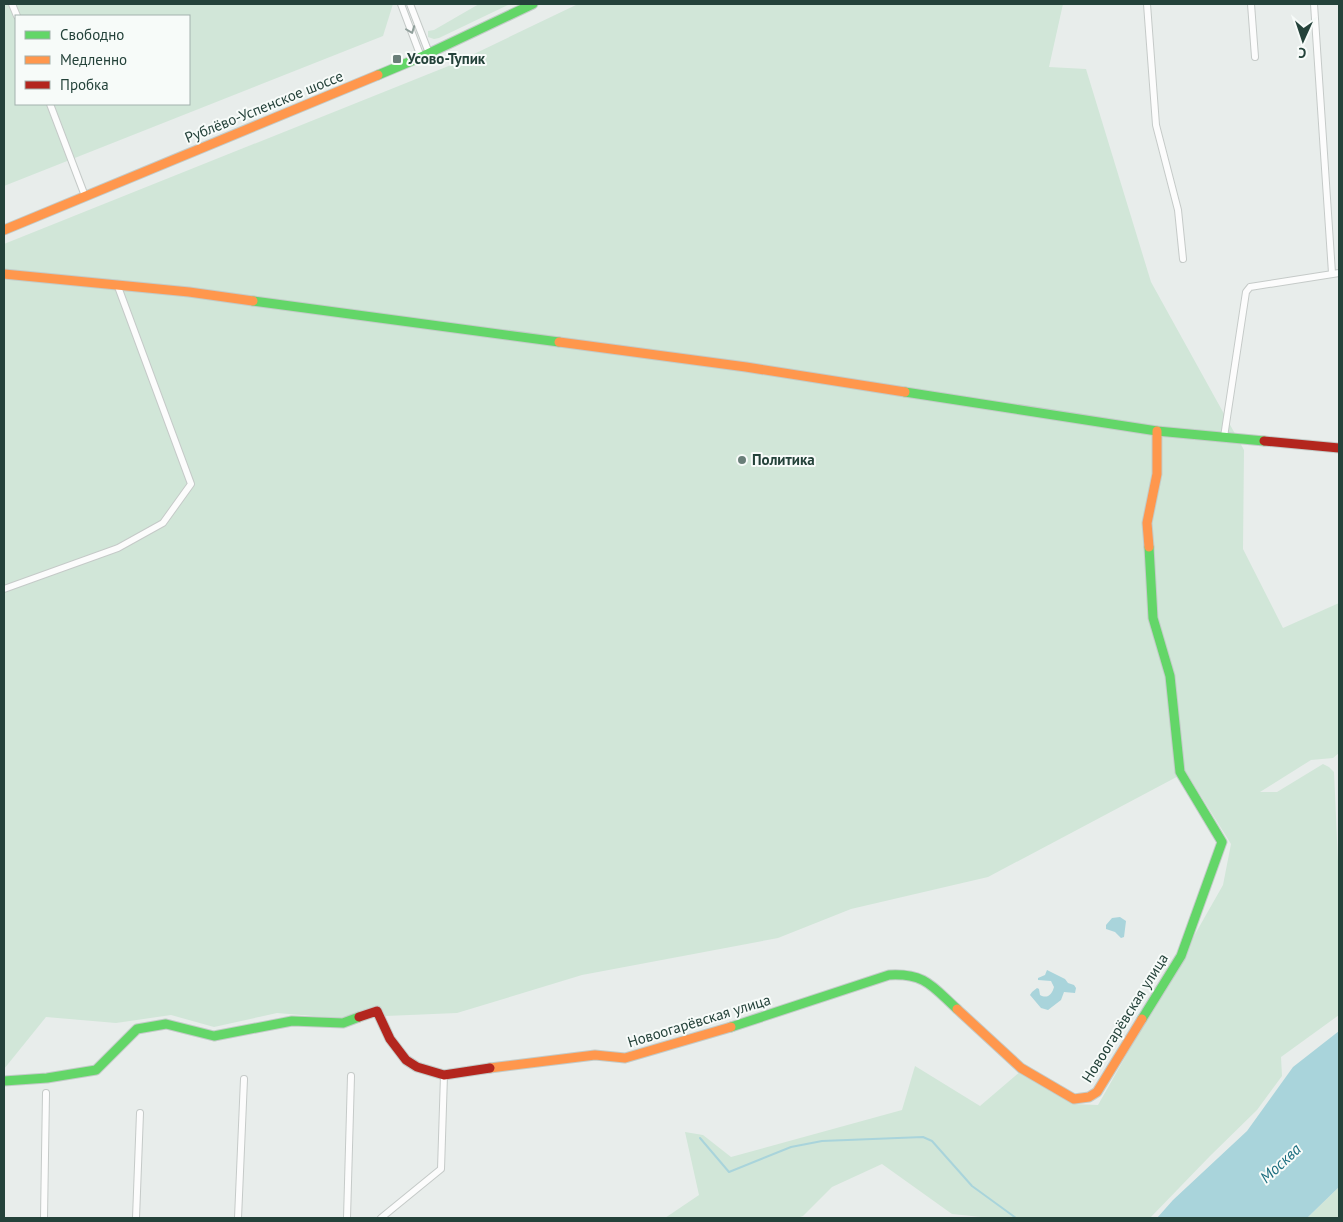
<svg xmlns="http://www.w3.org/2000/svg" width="1343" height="1222" font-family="'PT Sans',sans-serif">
  <rect width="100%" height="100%" fill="#e8edeb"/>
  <g fill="#d1e6d8" fill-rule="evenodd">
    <path d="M 4,4 L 393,4 L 383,36 L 4,186 ZM 16,16 L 189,16 L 189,104 L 16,104 Z"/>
    <polygon points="479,4 510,4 439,38 434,39 428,37 428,31 434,30"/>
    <polygon points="578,4 1063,4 1049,67 1086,69 1151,282 1244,450 1243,549 1283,628 1339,603 1339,755 1339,753 1333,758 1311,760 1260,792 1277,792 1323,764 1329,767 1334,772 1339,884 1339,1015 1281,1057 1282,1076 1257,1110 1210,1156 1150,1218 991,1218 952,1214 882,1164 832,1187 803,1216 797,1218 665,1218 699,1195 685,1132 703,1135 731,1157 902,1110 915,1066 980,1106 1021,1071 1073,1104 1098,1105 1223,885 1231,844 1186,772 988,877 851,909 778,938 582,975 457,1013 338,1018 277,1013 214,1027 171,1015 116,1023 46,1017 4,1069 4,244 451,65"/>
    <polygon points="1339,1187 1339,1218 1307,1218"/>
  </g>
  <g fill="#a9d4db">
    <polygon points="1120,917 1126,921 1124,937 1121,938 1115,932 1106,929 1106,925 1112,918"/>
    <path d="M 1047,970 L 1065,979 L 1068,983 L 1074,985 L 1076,988 L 1075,993 L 1064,992 L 1061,1000 L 1048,1010 L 1041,1008 L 1030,995 L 1032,992 L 1037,988 L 1039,989 L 1040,995 C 1047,999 1052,995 1054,987 L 1051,981 L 1038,980 L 1038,978 L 1045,975 Z"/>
    <polygon points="1339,1031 1339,1187 1307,1218 1157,1218 1173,1200 1247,1131 1293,1067"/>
  </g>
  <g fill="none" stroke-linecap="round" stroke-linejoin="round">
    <polyline stroke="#a9d4db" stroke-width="2" points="700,1138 729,1172 791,1147 822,1141 923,1137 932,1141 972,1186 1016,1218"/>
    <defs>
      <g id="street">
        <polyline points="12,4 17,16"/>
        <polyline points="401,4 421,57"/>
        <polyline points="410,4 429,53"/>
        <polyline points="1147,4 1156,125 1178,210 1183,259"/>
        <polyline points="1251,4 1255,57"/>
        <polyline points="1314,4 1332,273"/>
        <polyline points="50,104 85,196"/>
        <polyline points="1224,437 1246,292 1250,287 1339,273"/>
        <polyline points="4,589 118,548 163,523 191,484 117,284"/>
        <polyline points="44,1218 46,1093"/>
        <polyline points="136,1218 140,1113"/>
        <polyline points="238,1218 244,1079"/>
        <polyline points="347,1218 351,1076"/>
        <polyline points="381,1218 441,1169 444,1075"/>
      </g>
      <g id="fast">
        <polyline points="378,75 421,57 533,4"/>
        <polyline points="253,301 559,342"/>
        <polyline points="905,392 1157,431 1264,441"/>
        <polyline points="1142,1019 1181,956 1222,842 1180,772 1170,676 1153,618 1149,547"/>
        <path d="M 731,1027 L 889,975 C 925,973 932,986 957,1009"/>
        <polyline points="4,1081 47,1078 96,1070 137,1029 166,1024 214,1036 292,1021 343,1023 359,1017"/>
      </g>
      <g id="slow">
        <polyline points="4,230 378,75"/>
        <polyline points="4,274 189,292 253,301"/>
        <polyline points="559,342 746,367 905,392"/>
        <polyline points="1149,547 1147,523 1157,474 1157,431"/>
        <polyline points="957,1009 1021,1068 1074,1099 1089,1097 1097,1092 1142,1019"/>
        <polyline points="490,1068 595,1055 625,1058 731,1027"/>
      </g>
      <g id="jam">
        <polyline points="1264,441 1339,448"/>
        <polyline points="359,1017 377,1011 390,1039 406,1060 417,1067 444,1075 490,1068"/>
      </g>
    </defs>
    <use href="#street" stroke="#c5cac8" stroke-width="8"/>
    <use href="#fast" stroke="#c3cbc8" stroke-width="11"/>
    <use href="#slow" stroke="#c3cbc8" stroke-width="11"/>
    <use href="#jam" stroke="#c3cbc8" stroke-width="11"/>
    <use href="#street" stroke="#fcfcfc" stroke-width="6"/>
    <use href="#fast" stroke="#63d668" stroke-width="9"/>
    <use href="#slow" stroke="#ff974d" stroke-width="9"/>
    <use href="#jam" stroke="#b3261e" stroke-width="9"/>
  </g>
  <defs><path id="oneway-chevron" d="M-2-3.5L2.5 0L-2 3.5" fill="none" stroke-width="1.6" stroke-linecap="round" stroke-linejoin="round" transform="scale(1.25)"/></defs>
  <use stroke="#909f9b" href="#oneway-chevron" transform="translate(411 30) rotate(69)"/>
  <g fill="#697e78" stroke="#f7fbf9" stroke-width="2">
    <rect x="392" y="54" width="10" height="10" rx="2.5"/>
    <circle cx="742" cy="460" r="5"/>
  </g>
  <g text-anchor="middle" stroke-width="4" stroke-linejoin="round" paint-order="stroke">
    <g font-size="15" font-weight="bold" fill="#24423a" stroke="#f7fbf9" text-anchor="start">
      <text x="407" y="64">Усово-Тупик</text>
      <text x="752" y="465">Политика</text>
    </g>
    <g font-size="15" fill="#24423a" stroke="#f7fbf9">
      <text transform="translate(264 107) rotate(-22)" y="5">Рублёво-Успенское шоссе</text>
      <text transform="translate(1125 1018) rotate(-58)" y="5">Новоогарёвская улица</text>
      <text transform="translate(699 1021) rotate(-17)" y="5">Новоогарёвская улица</text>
    </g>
    <g font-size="16" font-style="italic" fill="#1c6f80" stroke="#f7fbf9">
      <text transform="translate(1280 1163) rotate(-43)" y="6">Москва</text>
    </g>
  </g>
  <rect width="1343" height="1222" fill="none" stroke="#24423a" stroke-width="10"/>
  <rect x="15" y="15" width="175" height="90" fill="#f7fbf9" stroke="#a3b1ad"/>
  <rect x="25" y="31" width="25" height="8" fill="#63d668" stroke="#a3b1ad"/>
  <text x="60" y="40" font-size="15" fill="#24423a">Свободно</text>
  <rect x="25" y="56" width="25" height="8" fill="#ff974d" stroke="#a3b1ad"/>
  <text x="60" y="65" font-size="15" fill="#24423a">Медленно</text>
  <rect x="25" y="81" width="25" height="8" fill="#b3261e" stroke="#a3b1ad"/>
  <text x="60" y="90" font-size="15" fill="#24423a">Пробка</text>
  <g transform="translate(1303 40) rotate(183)" stroke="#f7fbf9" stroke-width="4" paint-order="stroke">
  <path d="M0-4L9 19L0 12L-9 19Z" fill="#24423a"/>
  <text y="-8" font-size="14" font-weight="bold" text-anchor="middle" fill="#24423a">С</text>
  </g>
</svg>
